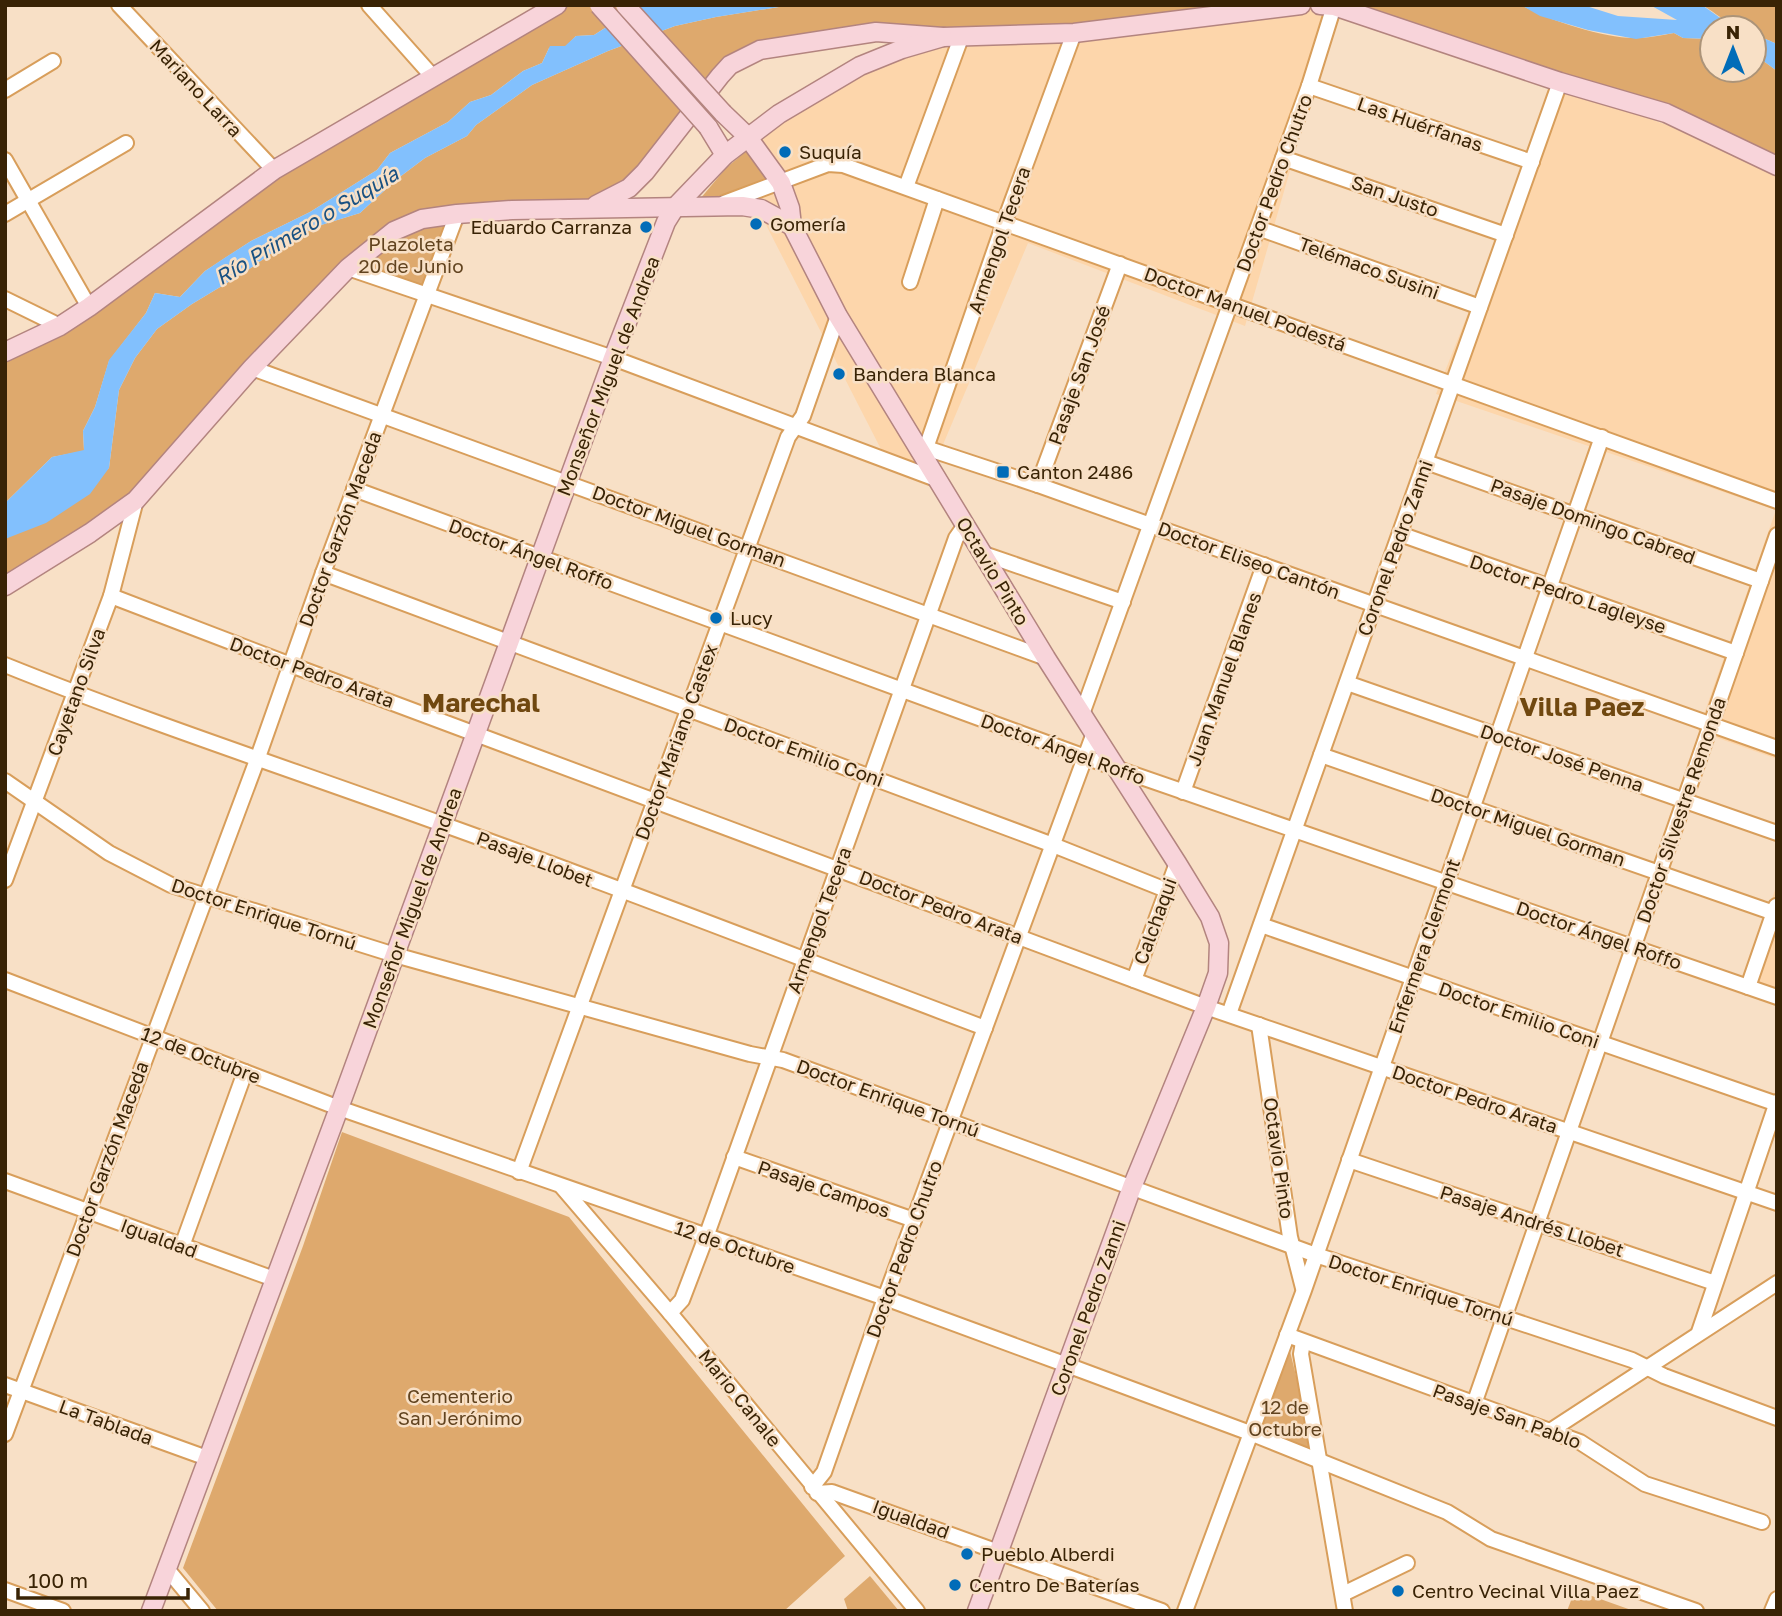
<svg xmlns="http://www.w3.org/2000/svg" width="1782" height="1616" font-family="'Golos Text',sans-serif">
  <rect width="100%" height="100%" fill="#f8e0c6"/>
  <g fill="#fdd6ab">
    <polygon points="1330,5 1338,5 1245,326 1028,243 934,466 885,457 760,213 759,137 868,73 915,53 970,39 1065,39"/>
    <polygon points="1558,87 1713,141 1777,176 1777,759 1698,731 1776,510 1436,394"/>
    <polygon points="1777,884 1777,1006 1740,993"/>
  </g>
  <g fill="#dea96d">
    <polygon points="557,5 641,5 594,35 576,36 566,46 549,48 542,63 523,71 491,95 470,102 448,122 390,153 377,170 310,212 251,241 205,271 180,297 155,293 146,313 109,361 95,407 83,431 84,451 52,457 5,503 5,352 41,335 274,170"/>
    <polygon points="791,5 1301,5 1094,31 891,32 743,58 613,198 512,210 393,231 136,500 5,586 5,539 109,468 119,390 135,358 157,329 192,304 245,272 293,238 318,226 360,213 397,179 425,158 467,136 476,125 532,85 608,51 675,26 716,17"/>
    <path d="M 1320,5 L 1521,5 C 1548,20 1605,39 1636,38 C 1649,38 1662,35 1674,33 L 1683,38 L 1712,39 L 1712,70 L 1754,70 L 1754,54 L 1777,71 L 1777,166 L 1695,125 Z"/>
    <path d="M 1702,5 L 1777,5 L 1777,44 L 1754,34 L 1754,28 C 1728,28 1723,17 1702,5 Z"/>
    <polygon points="750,148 772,179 712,198 700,199 726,168"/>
    <polygon points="450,219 425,286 358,264 397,235"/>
    <polygon points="342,1132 569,1217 845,1556 784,1611 218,1611 183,1568 303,1246"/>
    <polygon points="1288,1343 1315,1454 1256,1432"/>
    <polygon points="870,1576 899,1611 848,1611 844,1599"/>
    <polygon points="1575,1590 1634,1611 1567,1611"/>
  </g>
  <g fill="#82c0fd">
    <polygon points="641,5 791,5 716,17 675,26 608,51 532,85 476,125 467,136 425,158 397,179 360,213 318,226 293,238 245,272 192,304 157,329 135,358 119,390 109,468 90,494 46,523 5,539 5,503 52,457 84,450 83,431 95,407 109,360 146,313 155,293 180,297 205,271 226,257 251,241 310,212 377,170 390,153 448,122 470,102 491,95 523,71 542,63 550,46 565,46 576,36 594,35"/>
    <polygon points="1521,5 1583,5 1618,16 1677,20 1650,5 1702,5 1726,22 1738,28 1712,28 1712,39 1683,38 1674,33 1636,39 1588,30 1540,16"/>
    <polygon points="1754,34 1777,44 1777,71 1754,54"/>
  </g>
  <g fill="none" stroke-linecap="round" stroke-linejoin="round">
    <defs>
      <g id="minor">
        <polyline points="119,5 274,170"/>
        <polyline points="369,5 433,77"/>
        <polyline points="1309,86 1532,162"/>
        <polyline points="5,90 53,61"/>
        <polyline points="1283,158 1506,235"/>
        <polyline points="5,160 89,307"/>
        <polyline points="906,187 962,35"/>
        <polyline points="724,203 828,164 843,165 1777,501"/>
        <polyline points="5,214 126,143"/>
        <polyline points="1258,228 1480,307"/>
        <polyline points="348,268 613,358 936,479"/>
        <polyline points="910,282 937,199"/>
        <polyline points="5,299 60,326"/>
        <polyline points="252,368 1046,658"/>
        <polyline points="926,448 1004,223 1074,33"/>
        <polyline points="919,452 926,448 1038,485 1777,748"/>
        <polyline points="1426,462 1761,581"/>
        <polyline points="1038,485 1120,264"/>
        <polyline points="354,489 1118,769 1777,997"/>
        <polyline points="1400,534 1736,653"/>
        <polyline points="981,553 1123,602"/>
        <polyline points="323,573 1053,845 1166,890"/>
        <polyline points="111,596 291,665 1206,1007 1777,1203"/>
        <path d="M 5,665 C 149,723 296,771 442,824 C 624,889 804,960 985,1028"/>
        <polyline points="1347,683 1777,833"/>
        <polyline points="1082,714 1309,86 1334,6"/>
        <polyline points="1321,755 1774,913"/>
        <polyline points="5,781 109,853 171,885 395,955 750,1054 783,1060 1316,1255 1632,1360 1664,1376 1777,1418"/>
        <polyline points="1183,792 1264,565"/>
        <polyline points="5,880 111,596 136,500"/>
        <polyline points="1261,925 1777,1104"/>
        <polyline points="5,980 339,1108 885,1298 1067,1365 1250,1433 1447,1512 1491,1539 1696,1611"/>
        <polyline points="1134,980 1177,863"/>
        <polyline points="1748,987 1776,906"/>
        <polyline points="1229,1014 1560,82"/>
        <polyline points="1259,1025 1290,1237 1303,1288"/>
        <polyline points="734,1157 914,1220"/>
        <polyline points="1349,1160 1715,1283"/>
        <polyline points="519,1172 788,437 803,416 838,316"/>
        <polyline points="5,1181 274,1279"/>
        <polyline points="562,1187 670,1313 917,1611"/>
        <polyline points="182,1246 245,1072"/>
        <polyline points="670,1313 682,1300 706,1237 956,538 965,525"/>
        <polyline points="1699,1332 1777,1102"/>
        <polyline points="1287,1335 1580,1442 1645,1484 1762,1522"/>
        <polyline points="1303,1342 1301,1354 1345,1611"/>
        <polyline points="5,1385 207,1458"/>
        <polyline points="1474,1404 1777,535"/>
        <polyline points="1550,1431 1777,1283"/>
        <polyline points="5,1434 257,760 323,573 457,214"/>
        <polyline points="812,1487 824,1472 885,1298 1094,733"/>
        <polyline points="817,1493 832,1492 1162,1611"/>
        <polyline points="167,1569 202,1611"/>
        <polyline points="5,1590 63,1611"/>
        <polyline points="1343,1594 1407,1563"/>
        <polyline points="1185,1611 1304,1290 1602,437"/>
        <polyline points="1772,1611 1777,1599"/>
      </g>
      <g id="major">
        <polyline points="1320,5 1334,6 1560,82 1666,113 1777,166"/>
        <polyline points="723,113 747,136 781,183 790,208 792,226 838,316 1046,658 1177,863 1210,917 1219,943 1218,973 1206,1007 1132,1187 977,1611"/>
        <polyline points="708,127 725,155"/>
        <polyline points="596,205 629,188 645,172 720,76 730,65 760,50 876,32 943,37 1074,33 1301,5"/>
        <polyline points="5,352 60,326 89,307 274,170 557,5"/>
        <polyline points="5,586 90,533 136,500 252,368 348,268 394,231 422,219 457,214 512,210 742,206 761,209 792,226"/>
        <polyline points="151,1611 339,1108 613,358 666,222 676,206 725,155 779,114 860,66 902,49 943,37"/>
      </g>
    </defs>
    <use href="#minor" stroke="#d89e5b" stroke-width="18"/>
    <use href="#major" stroke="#b3847f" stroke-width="21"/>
    <use href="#minor" stroke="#fff" stroke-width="14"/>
    <use href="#major" stroke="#f8d4da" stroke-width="18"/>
    <defs>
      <g id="major-bridge">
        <polyline points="599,5 708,127"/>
        <polyline points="625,5 723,113"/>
      </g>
    </defs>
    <use href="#major-bridge" stroke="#b3847f" stroke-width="21" stroke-linecap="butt"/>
    <use href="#major-bridge" stroke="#f8d4da" stroke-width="18"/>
  </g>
  <g fill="#016cb8" stroke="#f8e0c6" stroke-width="2.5">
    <circle cx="785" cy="152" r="7"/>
    <circle cx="756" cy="224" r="7"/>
    <circle cx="646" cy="227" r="7"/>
    <circle cx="839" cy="374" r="7"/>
    <rect x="996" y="465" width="14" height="14" rx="3.5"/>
    <circle cx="716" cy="618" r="7"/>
    <circle cx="967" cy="1554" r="7"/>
    <circle cx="955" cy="1585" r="7"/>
    <circle cx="1398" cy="1591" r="7"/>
  </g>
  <g text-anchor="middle" stroke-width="5" stroke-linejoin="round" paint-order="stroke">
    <g font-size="19" fill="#392305" stroke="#f8e0c6">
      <text transform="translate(196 88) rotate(47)" y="7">Mariano Larra</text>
      <text transform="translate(1420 124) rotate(19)" y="7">Las Huérfanas</text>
      <text transform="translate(1274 183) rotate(-70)" y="7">Doctor Pedro Chutro</text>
      <text transform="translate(1395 196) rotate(19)" y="7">San Justo</text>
      <text transform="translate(999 240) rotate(-71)" y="7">Armengol Tecera</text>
      <text transform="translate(1369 268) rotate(20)" y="7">Telémaco Susini</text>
      <text transform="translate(1245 309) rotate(20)" y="7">Doctor Manuel Podestá</text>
      <text transform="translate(1079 375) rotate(-70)" y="7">Pasaje San José</text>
      <text transform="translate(608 376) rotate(-69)" y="7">Monseñor Miguel de Andrea</text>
      <text transform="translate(1593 521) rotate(20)" y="7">Pasaje Domingo Cabred</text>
      <text transform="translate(689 526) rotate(20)" y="7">Doctor Miguel Gorman</text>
      <text transform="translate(340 529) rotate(-70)" y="7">Doctor Garzón Maceda</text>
      <text transform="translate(1395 548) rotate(-70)" y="7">Coronel Pedro Zanni</text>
      <text transform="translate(531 554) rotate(20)" y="7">Doctor Ángel Roffo</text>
      <text transform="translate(1249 560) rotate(20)" y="7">Doctor Eliseo Cantón</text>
      <text transform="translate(993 571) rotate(59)" y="7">Octavio Pinto</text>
      <text transform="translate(1568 594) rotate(19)" y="7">Doctor Pedro Lagleyse</text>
      <text transform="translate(312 672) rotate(20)" y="7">Doctor Pedro Arata</text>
      <text transform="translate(1224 679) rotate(-70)" y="7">Juan Manuel Blanes</text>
      <text transform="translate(76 692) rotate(-70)" y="7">Cayetano Silva</text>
      <text transform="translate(676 742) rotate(-70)" y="7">Doctor Mariano Castex</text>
      <text transform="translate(1063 749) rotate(20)" y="7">Doctor Ángel Roffo</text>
      <text transform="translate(804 752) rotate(20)" y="7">Doctor Emilio Coni</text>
      <text transform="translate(1562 758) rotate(19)" y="7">Doctor José Penna</text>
      <text transform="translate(1681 810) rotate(-71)" y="7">Doctor Silvestre Remonda</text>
      <text transform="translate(1528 827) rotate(19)" y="7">Doctor Miguel Gorman</text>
      <text transform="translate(535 859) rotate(21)" y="7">Pasaje Llobet</text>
      <text transform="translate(941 907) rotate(21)" y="7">Doctor Pedro Arata</text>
      <text transform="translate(412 908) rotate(-70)" y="7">Monseñor Miguel de Andrea</text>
      <text transform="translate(264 914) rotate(18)" y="7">Doctor Enrique Tornú</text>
      <text transform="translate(819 920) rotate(-70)" y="7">Armengol Tecera</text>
      <text transform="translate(1155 921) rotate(-70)" y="7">Calchaqui</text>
      <text transform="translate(1599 935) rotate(19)" y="7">Doctor Ángel Roffo</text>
      <text transform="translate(1424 946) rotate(-71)" y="7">Enfermera Clermont</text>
      <text transform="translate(1519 1015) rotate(19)" y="7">Doctor Emilio Coni</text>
      <text transform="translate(201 1055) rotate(21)" y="7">12 de Octubre</text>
      <text transform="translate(888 1098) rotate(20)" y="7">Doctor Enrique Tornú</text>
      <text transform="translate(1475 1099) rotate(19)" y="7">Doctor Pedro Arata</text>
      <text transform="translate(1279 1158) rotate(82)" y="7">Octavio Pinto</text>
      <text transform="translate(107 1159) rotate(-70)" y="7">Doctor Garzón Maceda</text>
      <text transform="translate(824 1189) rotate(19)" y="7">Pasaje Campos</text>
      <text transform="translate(1532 1221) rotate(18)" y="7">Pasaje Andrés Llobet</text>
      <text transform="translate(159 1238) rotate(20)" y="7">Igualdad</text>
      <text transform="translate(735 1247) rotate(19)" y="7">12 de Octubre</text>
      <text transform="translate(904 1249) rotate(-70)" y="7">Doctor Pedro Chutro</text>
      <text transform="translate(1421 1290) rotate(18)" y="7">Doctor Enrique Tornú</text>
      <text transform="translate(1088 1308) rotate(-70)" y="7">Coronel Pedro Zanni</text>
      <text transform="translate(740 1398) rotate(51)" y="7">Mario Canale</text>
      <text transform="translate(1507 1416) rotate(20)" y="7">Pasaje San Pablo</text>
      <text transform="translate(106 1422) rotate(20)" y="7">La Tablada</text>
      <text transform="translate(911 1519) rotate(20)" y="7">Igualdad</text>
    </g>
    <g font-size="19" fill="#392305" stroke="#f8e0c6" text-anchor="start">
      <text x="799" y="159">Suquía</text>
      <text x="770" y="231">Gomería</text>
      <text x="632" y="234" text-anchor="end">Eduardo Carranza</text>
      <text x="853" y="381">Bandera Blanca</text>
      <text x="1017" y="479">Canton 2486</text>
      <text x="730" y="625">Lucy</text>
      <text x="981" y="1561">Pueblo Alberdi</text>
      <text x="969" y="1592">Centro De Baterías</text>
      <text x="1412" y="1598">Centro Vecinal Villa Paez</text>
    </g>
    <g font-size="19" fill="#61431f" stroke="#f8e0c6">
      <text x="411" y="251">Plazoleta<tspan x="411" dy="22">20 de Junio</tspan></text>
      <text x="460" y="1403">Cementerio<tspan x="460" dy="22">San Jerónimo</tspan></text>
      <text x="1285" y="1414">12 de<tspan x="1285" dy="22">Octubre</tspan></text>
    </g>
    <g font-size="21" font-style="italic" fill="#195182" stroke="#f8e0c6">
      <text transform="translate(307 226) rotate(-31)" y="7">Río Primero o Suquía</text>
    </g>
    <g font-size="26" font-weight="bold" fill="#704810" stroke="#f8e0c6">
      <text x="481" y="712">Marechal</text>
      <text x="1582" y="716">Villa Paez</text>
    </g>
  </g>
  <rect width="1782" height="1616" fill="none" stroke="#392305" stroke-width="14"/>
  <g transform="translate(1733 49)"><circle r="33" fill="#f8e0c6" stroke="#ac9479" stroke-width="2"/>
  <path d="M0-5L12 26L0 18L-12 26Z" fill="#016cb8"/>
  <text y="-10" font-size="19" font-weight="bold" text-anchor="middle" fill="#392305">N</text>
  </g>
  <path d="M18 1588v10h170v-10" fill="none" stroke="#392305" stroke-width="3.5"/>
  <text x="28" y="1588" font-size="21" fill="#392305" stroke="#f8e0c6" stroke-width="5" paint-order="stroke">100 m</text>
</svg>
